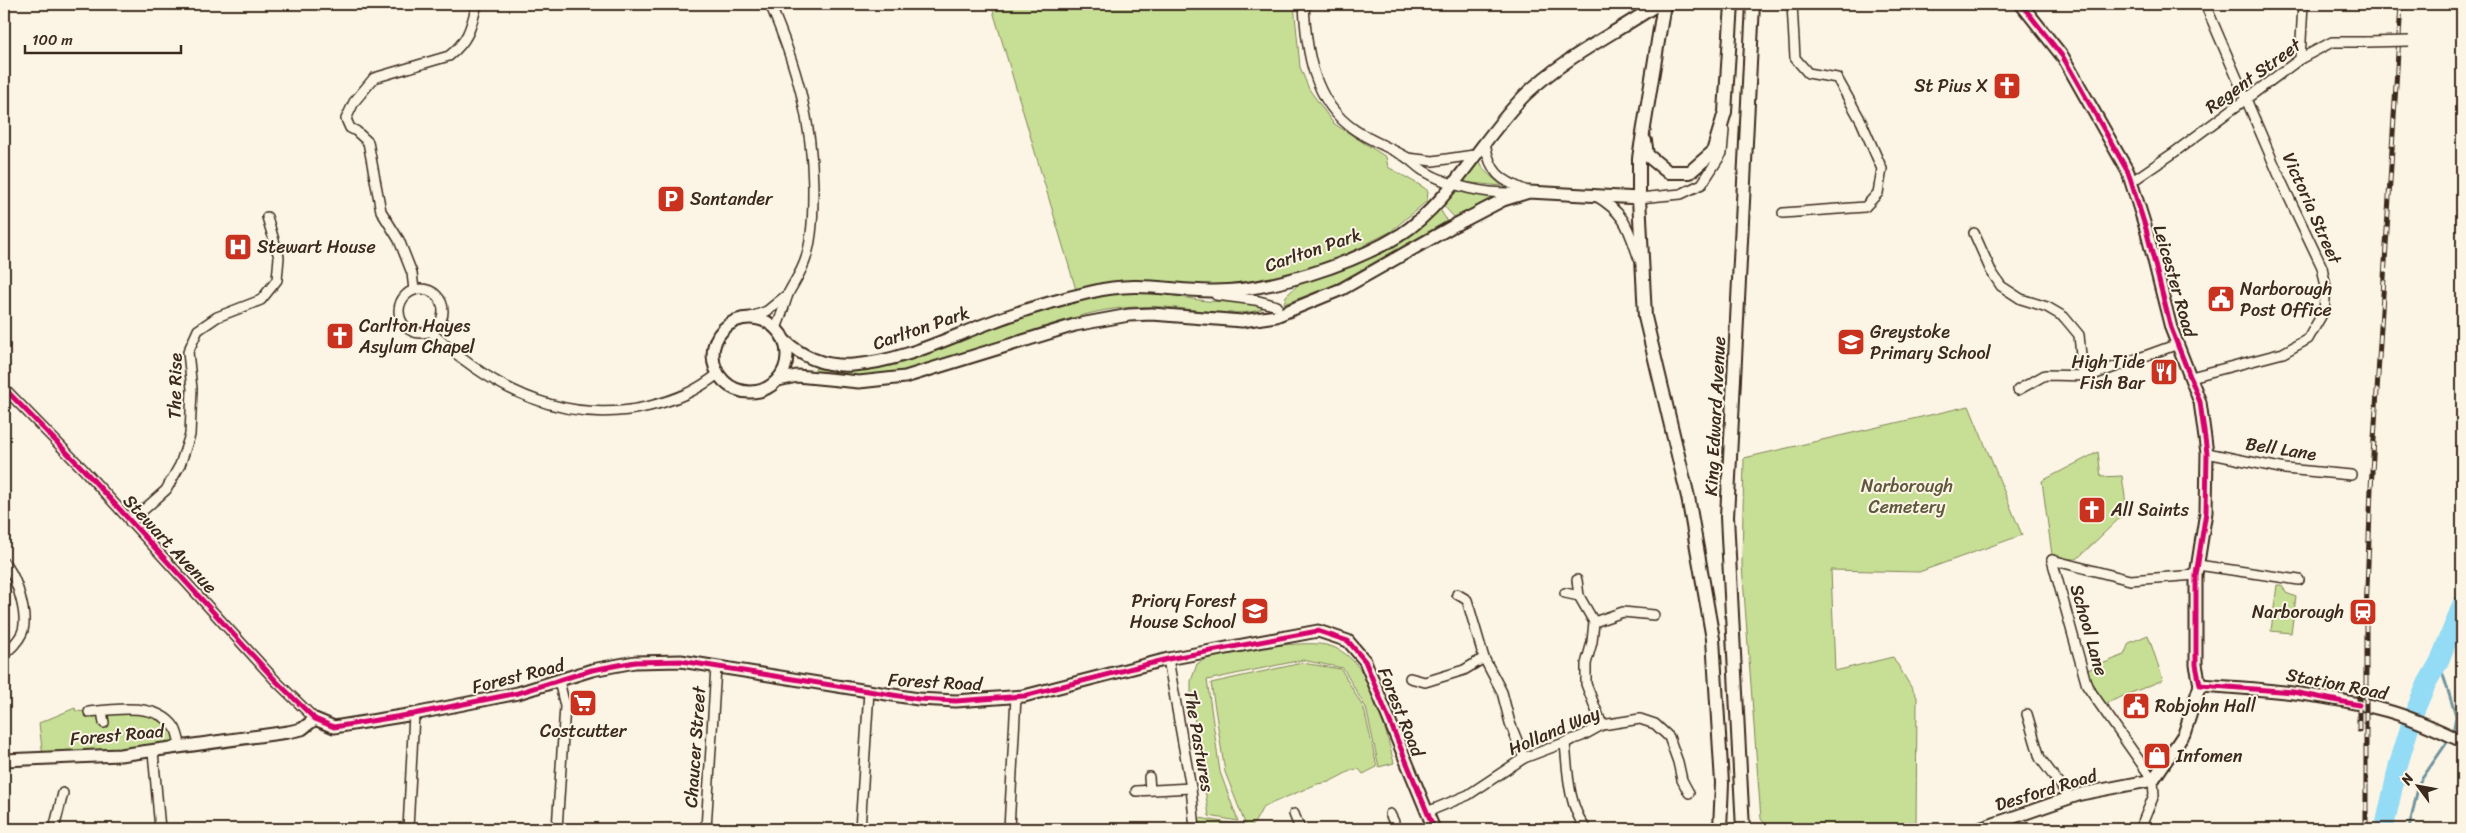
<svg xmlns="http://www.w3.org/2000/svg" width="2466" height="833" font-family="Sriracha,sans-serif">
  <rect width="100%" height="100%" fill="#fcf5e5"/>
  <filter id="ink" filterUnits="userSpaceOnUse"><feTurbulence type="fractalNoise" baseFrequency=".02" numOctaves="2"/><feDisplacementMap in="SourceGraphic" scale="10" xChannelSelector="R" yChannelSelector="G"/><feConvolveMatrix kernelMatrix="1 2 1 2 8 2 1 2 1" color-interpolation-filters="sRGB"/></filter>
  <g filter="url(#ink)">
    <g fill="#c7df95" stroke="#81845a">
      <path d="M 991,4 L 1294,4 L 1300,67 L 1309,89 L 1333,123 L 1386,157 L 1388,167 L 1423,187 L 1428,191 L 1427,201 L 1390,232 L 1364,245 L 1363,250 C 1329,262 1296,272 1261,279 C 1250,282 1238,285 1227,286 C 1176,289 1127,271 1077,293 Z"/>
      <polygon points="1479,159 1484,170 1502,186 1462,182"/>
      <polygon points="1456,187 1501,196 1454,217 1443,205"/>
      <polygon points="1440,209 1447,221 1334,285 1284,304 1286,296 1300,283 1364,260 1402,240"/>
      <path d="M 1129,291 C 1155,291 1181,298 1207,301 C 1226,303 1247,299 1265,306 C 1255,320 1182,308 1165,307 C 1143,306 1122,307 1101,311 C 1011,329 907,394 814,371 L 816,368 L 834,371 L 890,366 L 1029,316 L 1085,300 Z"/>
      <polygon points="1969,406 2022,535 1919,572 1831,570 1835,671 1893,657 1917,697 1916,829 1769,829 1761,819 1742,565 1744,458"/>
      <polygon points="2098,452 2101,477 2122,476 2127,511 2077,559 2058,559 2052,555 2042,481"/>
      <polygon points="2277,585 2282,585 2286,593 2296,597 2291,633 2271,631"/>
      <polygon points="2148,635 2163,680 2104,704 2085,671 2124,655 2129,643"/>
      <path d="M 1276,645 C 1292,645 1311,642 1326,645 C 1371,654 1384,726 1394,763 L 1379,767 L 1366,708 L 1343,668 L 1302,660 L 1207,680 L 1220,772 L 1238,821 L 1209,816 L 1191,695 L 1191,681 L 1197,664 L 1207,658 Z"/>
      <polygon points="1302,663 1341,669 1364,709 1377,767 1363,774 1359,769 1352,770 1329,782 1317,784 1263,807 1251,829 1195,829 1194,817 1246,826 1225,772 1211,683"/>
      <polygon points="75,708 76,711 90,712 127,708 165,718 181,747 43,757 39,723"/>
    </g>
    <g fill="none" stroke-linecap="round" stroke-linejoin="round">
      <g stroke="#70949f" stroke-width="3">
        <polyline points="2439,662 2456,716 2453,733"/>
        <polyline points="2409,829 2419,783 2450,738"/>
      </g>
      <polyline stroke="#94dbf5" stroke-width="19" points="2384,829 2398,766 2414,713 2427,683 2439,662 2462,604"/>
      <defs>
        <g id="minor">
          <path d="M 770,4 C 796,65 812,119 813,187 C 813,211 813,235 806,258 C 802,271 795,281 789,292 C 784,304 782,316 776,328"/>
          <path d="M 1304,4 C 1306,50 1313,102 1355,130 C 1371,141 1389,147 1406,157 C 1412,161 1417,167 1424,171 C 1450,187 1487,194 1516,193"/>
          <polyline points="2300,59 2303,4"/>
          <path d="M 1485,143 C 1490,173 1500,180 1527,191"/>
          <polyline points="1407,158 1433,161 1474,155"/>
          <polyline points="2131,182 2172,154 2300,59 2332,42 2368,42"/>
          <path d="M 1596,196 C 1626,214 1628,228 1639,259"/>
          <polyline points="1639,198 1681,194 1702,184 1722,153 1724,130"/>
          <polyline points="1783,213 1865,207 1878,193 1882,169 1861,121 1837,78 1808,73 1795,58 1792,4"/>
          <polyline points="1974,233 1991,271 2001,286 2021,299 2047,307 2064,317 2079,335 2083,376"/>
          <circle cx="421" cy="311" r="22"/>
          <path d="M 414,290 L 412,273 L 399,240 L 381,211 L 368,142 L 356,131 L 350,128 L 346,119 L 354,102 L 374,78 L 449,56 C 469,40 471,27 477,4"/>
          <polyline points="1216,295 1255,300 1277,306"/>
          <polyline points="751,317 767,311 788,294"/>
          <path d="M 430,331 C 490,388 565,427 650,406 C 678,399 696,391 718,374"/>
          <polyline points="2191,377 2283,353 2308,339 2324,311 2326,287 2322,267 2283,185 2205,4"/>
          <polyline points="4,388 83,469 276,681 315,719"/>
          <polyline points="2018,390 2045,375 2090,376 2178,344"/>
          <polyline points="2207,453 2285,469 2351,475"/>
          <polyline points="130,522 166,490 180,465 190,435 192,389 188,352 198,330 217,317 261,300 277,280 279,257 267,217"/>
          <polyline points="2052,560 2087,686 2153,780 2154,795 2140,829"/>
          <polyline points="2052,560 2130,580 2196,575"/>
          <path d="M 4,563 C 16,574 29,617 22,633 C 18,642 11,648 4,654"/>
          <polyline points="2198,565 2299,580"/>
          <polyline points="1577,580 1579,596 1594,622 1592,642 1586,664 1586,684 1602,725"/>
          <polyline points="1565,593 1579,596"/>
          <polyline points="1457,594 1467,600 1484,658 1502,692 1510,723 1524,758"/>
          <polyline points="1594,622 1623,612 1654,615"/>
          <polyline points="1168,659 1191,788 1195,829"/>
          <polyline points="1410,678 1425,682 1464,670 1484,658"/>
          <polyline points="102,711 104,723"/>
          <path d="M 89,712 C 114,709 158,702 175,728 C 178,733 179,741 181,747"/>
          <polyline points="2027,714 2040,758 2070,798"/>
          <path d="M 1565,743 C 1568,773 1568,805 1586,829"/>
          <polyline points="153,752 160,829"/>
          <polyline points="1149,777 1150,790"/>
          <polyline points="1136,791 1191,788"/>
          <polyline points="1427,812 1468,795 1524,758 1582,736 1602,725 1640,719 1655,724 1669,737 1678,762 1682,780 1689,793"/>
          <polyline points="1294,814 1300,829"/>
          <polyline points="1390,814 1394,822 1390,829"/>
          <polyline points="54,829 63,793"/>
          <polyline points="408,829 414,714"/>
          <polyline points="557,829 565,706 559,681"/>
          <polyline points="706,829 716,667"/>
          <polyline points="860,829 869,691"/>
          <polyline points="1009,829 1016,697"/>
        </g>
        <g id="tertiary">
          <polyline points="2021,4 2063,57 2128,172 2146,229 2171,328 2200,402 2207,453 2206,512 2196,575 2196,665 2200,685"/>
          <circle cx="750" cy="355" r="37"/>
          <path d="M 785,341 C 805,359 827,367 853,365 C 899,362 944,340 986,324 C 1020,311 1056,300 1091,292 C 1137,281 1166,290 1210,291 C 1268,292 1351,265 1400,235 C 1451,202 1483,136 1526,94 C 1565,57 1614,34 1658,4"/>
          <polyline points="778,380 797,376 859,382 905,377 1075,325 1129,315 1152,314 1242,321 1276,316 1342,289 1455,225 1503,200 1529,192 1639,198"/>
          <path d="M 2200,685 C 2263,689 2326,694 2388,711 C 2414,718 2438,730 2462,741"/>
          <polyline points="4,760 120,755 288,732 302,729 315,719 334,727 414,714 518,693 592,670 635,662 681,661 918,699 956,701 1024,696 1168,659 1318,631 1348,641 1365,661 1434,829"/>
          <polyline points="1979,829 2081,794 2153,780 2184,734 2200,685"/>
        </g>
        <g id="secondary">
          <polyline points="1664,4 1639,158 1639,198 1645,317 1688,497 1713,639 1722,783 1720,829"/>
          <polyline points="1645,141 1647,155 1668,172 1690,172 1713,152 1725,112 1732,4"/>
          <polyline points="1743,829 1727,517 1753,4"/>
        </g>
      </defs>
      <use href="#minor" stroke="#3b2a1e" stroke-width="12"/>
      <use href="#tertiary" stroke="#3b2a1e" stroke-width="15"/>
      <use href="#secondary" stroke="#3b2a1e" stroke-width="16"/>
      <use href="#minor" stroke="#fcf5e5" stroke-width="9"/>
      <use href="#tertiary" stroke="#fcf5e5" stroke-width="11"/>
      <use href="#secondary" stroke="#fcf5e5" stroke-width="12"/>
      <defs>
        <g id="rail">
          <polyline points="2359,730 2359,688"/>
          <polyline points="2366,829 2366,614 2371,488 2401,4"/>
        </g>
      </defs>
      <use href="#rail" stroke="#3b2a1e" stroke-width="5"/>
      <use href="#rail" stroke="#fcf5e5" stroke-width="3" stroke-dasharray="9" stroke-linecap="butt"/>
      <defs>
        <polyline id="minor-bridge" points="2368,42 2409,41"/>
      </defs>
      <use href="#minor-bridge" stroke="#3b2a1e" stroke-width="12" stroke-linecap="butt"/>
      <use href="#minor-bridge" stroke="#fcf5e5" stroke-width="9"/>
      <defs>
        <g id="cycleway">
          <polyline points="2021,4 2063,57 2128,172 2146,229 2171,328 2200,402 2207,453 2206,512 2196,575 2196,665 2200,685 2293,692 2359,705"/>
          <polyline points="4,388 83,469 276,681 315,719 334,727 414,714 518,693 592,670 635,662 681,661 918,699 956,701 1024,696 1168,659 1318,631 1348,641 1365,661 1434,829"/>
        </g>
      </defs>
      <use href="#cycleway" stroke="#fcf5e5" stroke-width="8"/>
      <use href="#cycleway" stroke="#d6006c" stroke-width="5"/>
    </g>
  </g>
  <defs>
    <symbol id="church-square" viewBox="-11 -11 22 22"><rect x="-9" y="-9" width="18" height="18" rx="4" fill="#c8321e" stroke="#fcf5e5"/><path d="M-1.2-6h2.4v3.5h3.3v2.4h-3.3V6h-2.4V-.1h-3.3v-2.4h3.3Z" fill="#fff"/></symbol>
    <symbol id="parking-square" viewBox="-11 -11 22 22"><rect x="-9" y="-9" width="18" height="18" rx="4" fill="#c8321e" stroke="#fcf5e5"/><path d="M-3.5-5.5H1a3.5 3.5 0 0 1 0 7H-1V5.5H-3.5ZM-1-3.4V-.6H.8a1.4 1.4 0 0 0 0-2.8Z" fill="#fff"/></symbol>
    <symbol id="hospital-square" viewBox="-11 -11 22 22"><rect x="-9" y="-9" width="18" height="18" rx="4" fill="#c8321e" stroke="#fcf5e5"/><path d="M-5-5h3v3.5h4V-5h3V5h-3V1.5h-4V5h-3Z" fill="#fff"/></symbol>
    <symbol id="civic-square" viewBox="-11 -11 22 22"><rect x="-9" y="-9" width="18" height="18" rx="4" fill="#c8321e" stroke="#fcf5e5"/><path d="M-.6-6.5H3V-4.5H.6V-3L4-1V1h2V6H-6V1h2V-1L-.6-3ZM-1.2 2.5V6h2.4V2.5Z" fill="#fff"/></symbol>
    <symbol id="school-square" viewBox="-11 -11 22 22"><rect x="-9" y="-9" width="18" height="18" rx="4" fill="#c8321e" stroke="#fcf5e5"/><path d="M0-5L7-2L0 1L-7-2ZM-4 1L0 2.5L4 1V4Q0 6-4 4Z" fill="#fff"/></symbol>
    <symbol id="restaurant-square" viewBox="-11 -11 22 22"><rect x="-9" y="-9" width="18" height="18" rx="4" fill="#c8321e" stroke="#fcf5e5"/><path d="M-5-6h1v4h1v-4h1v4h1v-4h1v5L-1.5 .5V6h-2V.5L-5-1ZM5-6V6H3V1.5H1.5Q1.5-4 5-6Z" fill="#fff"/></symbol>
    <symbol id="station-square" viewBox="-11 -11 22 22"><rect x="-9" y="-9" width="18" height="18" rx="4" fill="#c8321e" stroke="#fcf5e5"/><path d="M-3-6H3Q5-6 5-4V2Q5 4 3 4L4.5 6H3L1.5 4h-3L-3 6H-4.5L-3 4Q-5 4-5 2V-4Q-5-6-3-6ZM-3.5-4v3h7v-3ZM-3.5 1v1.5H-2V1ZM2 1v1.5H3.5V1Z" fill="#fff"/></symbol>
    <symbol id="supermarket-square" viewBox="-11 -11 22 22"><rect x="-9" y="-9" width="18" height="18" rx="4" fill="#c8321e" stroke="#fcf5e5"/><path d="M-6-5.5h2.5l.6 2H6L4.5 2H-2.5L-4.4-4H-6ZM-1.5 3.2a1.3 1.3 0 1 0 .1 0ZM3 3.2a1.3 1.3 0 1 0 .1 0Z" fill="#fff"/></symbol>
    <symbol id="shop-square" viewBox="-11 -11 22 22"><rect x="-9" y="-9" width="18" height="18" rx="4" fill="#c8321e" stroke="#fcf5e5"/><path d="M-5-2.5h2.3a2.7 3.5 0 0 1 5.4 0H5L5.5 6h-11ZM-1.5-2.5h3a1.5 2.3 0 0 0-3 0Z" fill="#fff"/></symbol>
  </defs>
  <g fill-rule="evenodd">
    <use href="#church-square" x="1991" y="70" width="32" height="32"/>
    <use href="#parking-square" x="655" y="183" width="32" height="32"/>
    <use href="#hospital-square" x="222" y="231" width="32" height="32"/>
    <use href="#civic-square" x="2205" y="283" width="32" height="32"/>
    <use href="#church-square" x="324" y="320" width="32" height="32"/>
    <use href="#school-square" x="1835" y="326" width="32" height="32"/>
    <use href="#restaurant-square" x="2148" y="356" width="32" height="32"/>
    <use href="#church-square" x="2076" y="494" width="32" height="32"/>
    <use href="#school-square" x="1239" y="595" width="32" height="32"/>
    <use href="#station-square" x="2347" y="596" width="32" height="32"/>
    <use href="#supermarket-square" x="567" y="687" width="32" height="32"/>
    <use href="#civic-square" x="2120" y="690" width="32" height="32"/>
    <use href="#shop-square" x="2141" y="740" width="32" height="32"/>
  </g>
  <g text-anchor="middle" stroke-width="4" stroke-linejoin="round" paint-order="stroke">
    <g font-size="18" fill="#3b2a1e" stroke="#fcf5e5">
      <text transform="translate(2253 76) rotate(-36)" y="6">Regent Street</text>
      <text transform="translate(2312 208) rotate(66)" y="6">Victoria Street</text>
      <text transform="translate(1313 250) rotate(-19)" y="6">Carlton Park</text>
      <text transform="translate(2175 281) rotate(74)" y="6">Leicester Road</text>
      <text transform="translate(921 328) rotate(-19)" y="6">Carlton Park</text>
      <text transform="translate(175 386) rotate(-89)" y="6">The Rise</text>
      <text transform="translate(1715 416) rotate(-87)" y="6">King Edward Avenue</text>
      <text transform="translate(2281 449) rotate(9)" y="6">Bell Lane</text>
      <text transform="translate(170 544) rotate(47)" y="6">Stewart Avenue</text>
      <text transform="translate(2089 630) rotate(74)" y="6">School Lane</text>
      <text transform="translate(518 676) rotate(-14)" y="6">Forest Road</text>
      <text transform="translate(935 682) rotate(3)" y="6">Forest Road</text>
      <text transform="translate(2337 684) rotate(11)" y="6">Station Road</text>
      <text transform="translate(1401 712) rotate(68)" y="6">Forest Road</text>
      <text transform="translate(1554 731) rotate(-23)" y="6">Holland Way</text>
      <text transform="translate(117 735) rotate(-5)" y="6">Forest Road</text>
      <text transform="translate(1199 741) rotate(80)" y="6">The Pastures</text>
      <text transform="translate(695 747) rotate(-86)" y="6">Chaucer Street</text>
      <text transform="translate(2046 790) rotate(-17)" y="6">Desford Road</text>
    </g>
    <g font-size="18" fill="#3b2a1e" stroke="#fcf5e5" text-anchor="start">
      <text x="1988" y="92" text-anchor="end">St Pius X</text>
      <text x="690" y="205">Santander</text>
      <text x="257" y="253">Stewart House</text>
      <text x="2240" y="295">Narborough<tspan x="2240" dy="21">Post Office</tspan></text>
      <text x="359" y="332">Carlton Hayes<tspan x="359" dy="21">Asylum Chapel</tspan></text>
      <text x="1870" y="338">Greystoke<tspan x="1870" dy="21">Primary School</tspan></text>
      <text x="2145" y="368" text-anchor="end">High Tide<tspan x="2145" dy="21">Fish Bar</tspan></text>
      <text x="2111" y="516">All Saints</text>
      <text x="1236" y="607" text-anchor="end">Priory Forest<tspan x="1236" dy="21">House School</tspan></text>
      <text x="2344" y="618" text-anchor="end">Narborough</text>
      <text x="2155" y="712">Robjohn Hall</text>
      <text x="583" y="737" text-anchor="middle">Costcutter</text>
      <text x="2176" y="762">Infomen</text>
    </g>
    <g font-size="18" fill="#5e573c" stroke="#fcf5e5">
      <text x="1907" y="492">Narborough<tspan x="1907" dy="21">Cemetery</tspan></text>
    </g>
  </g>
  <rect width="2466" height="833" fill="none" stroke="#fcf5e5" stroke-width="20"/>
  <rect x="10" y="10" width="2446" height="813" fill="none" stroke="#3b2a1e" stroke-width="2" filter="url(#ink)"/>
  <g transform="translate(2418 786) rotate(302)" stroke="#fcf5e5" stroke-width="4" paint-order="stroke">
  <path d="M0-4L9 19L0 12L-9 19Z" fill="#3b2a1e"/>
  <text y="-8" font-size="14" font-weight="bold" text-anchor="middle" fill="#3b2a1e">N</text>
  </g>
  <path d="M25 45v8h156v-8" fill="none" stroke="#3b2a1e" stroke-width="2.5"/>
  <text x="32" y="45" font-size="15" fill="#3b2a1e" stroke="#fcf5e5" stroke-width="4" paint-order="stroke">100 m</text>
</svg>
